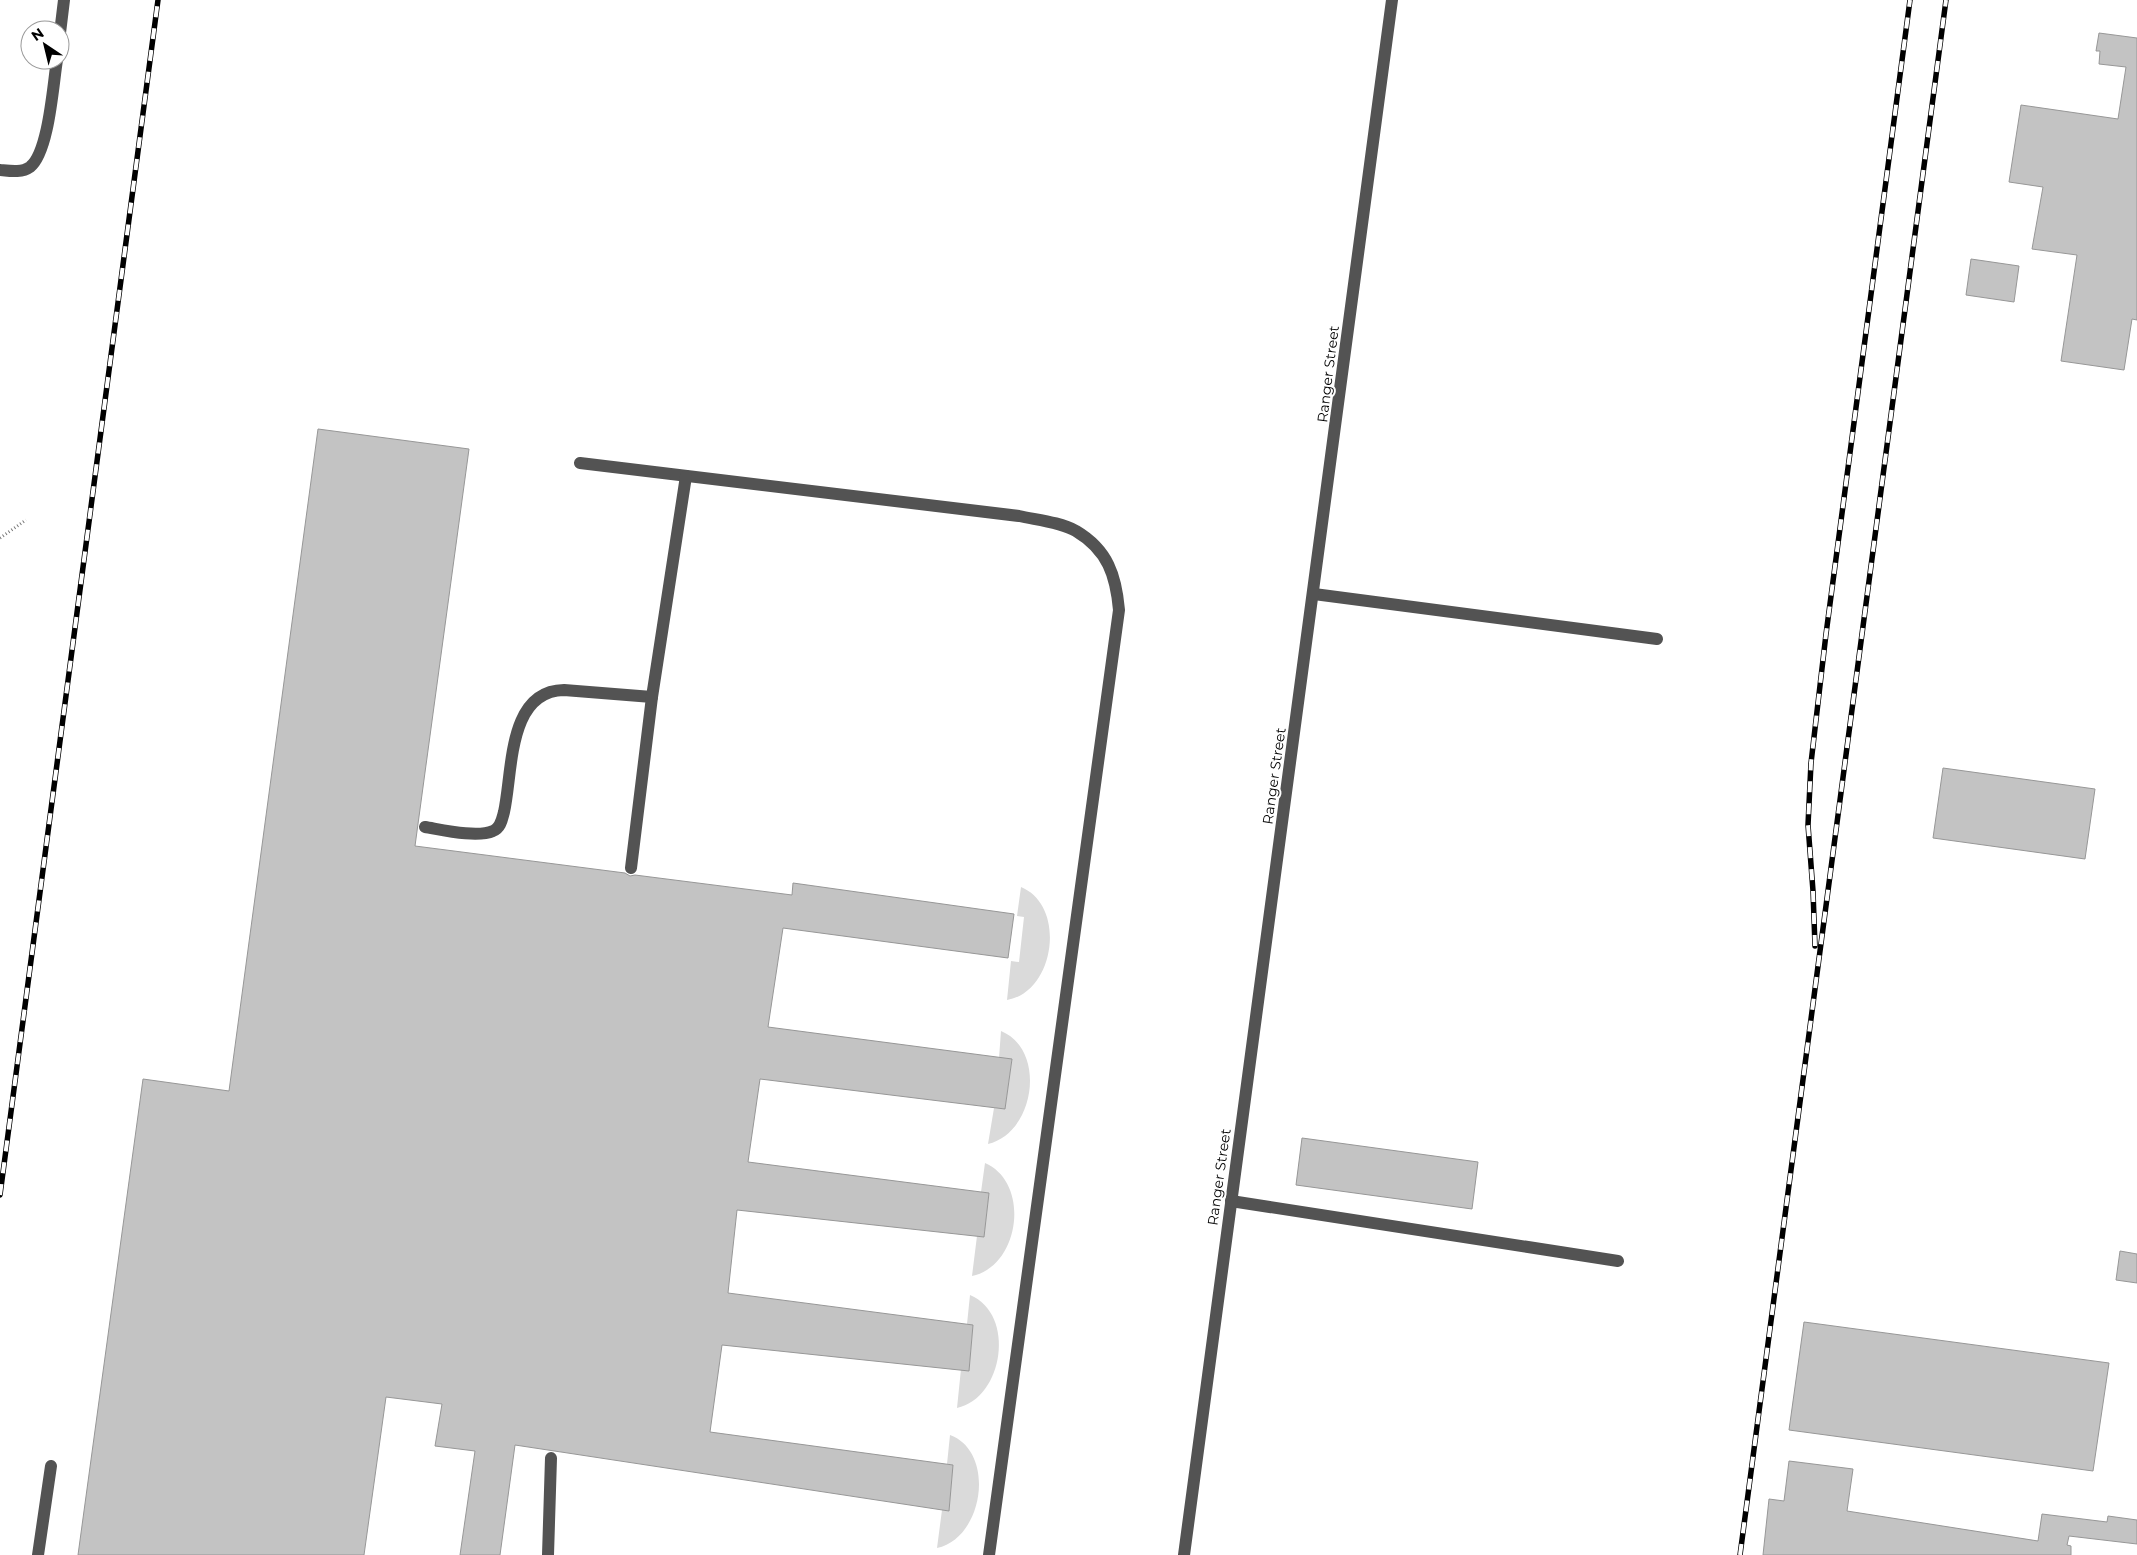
<svg xmlns="http://www.w3.org/2000/svg" width="2137" height="1555" font-family="Montserrat,sans-serif">
  <rect width="100%" height="100%" fill="#fff"/>
  <g fill="#dadada">
    <path d="M 1021,887 C 1067,906 1055,992 1007,1000 L 1011,961 L 1019,962 L 1024,917 L 1017,916 Z"/>
    <path d="M 1001,1031 C 1047,1050 1035,1133 988,1144 L 994,1108 L 1005,1109 L 1012,1060 L 999,1058 Z"/>
    <path d="M 985,1163 C 1031,1183 1020,1266 972,1276 L 977,1236 L 984,1237 L 989,1193 L 981,1192 Z"/>
    <path d="M 970,1295 C 1016,1314 1004,1398 957,1408 L 961,1369 L 969,1371 L 973,1326 L 967,1324 Z"/>
    <path d="M 950,1435 C 996,1452 984,1538 937,1548 L 942,1510 L 949,1511 L 953,1465 L 947,1464 Z"/>
  </g>
  <g fill="#c3c3c3" stroke="#979797">
    <polygon points="2099,33 2137,38 2137,320 2132,319 2124,370 2061,361 2077,255 2032,249 2043,187 2009,182 2021,105 2118,119 2126,67 2099,64 2100,51 2096,51"/>
    <polygon points="1971,259 2019,266 2014,302 1966,295"/>
    <polygon points="318,429 469,449 415,846 625,873 630,876 635,875 792,895 793,883 1014,914 1008,958 783,928 768,1027 1012,1059 1005,1109 760,1079 748,1162 989,1193 984,1237 737,1210 728,1293 973,1325 969,1371 722,1345 710,1432 953,1465 949,1511 515,1445 500,1555 460,1555 475,1451 435,1446 442,1404 386,1397 364,1555 78,1555 143,1079 229,1091"/>
    <polygon points="1943,768 2095,789 2085,859 1933,838"/>
    <polygon points="1302,1138 1478,1162 1472,1209 1296,1185"/>
    <polygon points="2120,1251 2137,1254 2137,1283 2116,1280"/>
    <polygon points="1804,1322 2109,1363 2093,1471 1789,1430"/>
    <polygon points="1789,1461 1853,1469 1847,1511 2038,1541 2042,1514 2107,1522 2108,1516 2137,1520 2137,1544 2069,1536 2067,1545 2071,1546 2071,1555 1763,1555 1769,1499 1784,1501"/>
  </g>
  <g fill="none" stroke-linecap="round" stroke-linejoin="round">
    <polyline stroke="#757575" stroke-width="3" stroke-dasharray="1 2.5" stroke-linecap="butt" points="0,538 26,520"/>
    <g stroke="#535353" stroke-width="12">
      <polyline points="60,33 64,0"/>
      <path d="M 0,170 C 10,171 22,173 30,167 C 49,152 53,84 57,60"/>
      <path d="M 580,463 L 1019,516 C 1037,520 1060,522 1076,531 C 1108,550 1116,576 1119,610 L 989,1555"/>
      <polyline points="1314,594 1657,639"/>
      <path d="M 425,827 C 443,830 477,838 493,831 C 501,828 502,819 504,812 C 513,772 507,691 564,690 L 652,697"/>
      <polyline points="631,868 652,697 686,476"/>
      <polyline points="1231,1201 1618,1261"/>
      <polyline points="38,1555 51,1466"/>
      <polyline points="548,1555 551,1458"/>
      <polyline points="1184,1555 1392,0"/>
    </g>
    <defs>
      <g id="rail">
        <polyline points="1815,946 1813,891 1808,825 1811,763 1826,634 1910,0"/>
        <polyline points="0,1195 158,0"/>
        <polyline points="1740,1555 1946,0"/>
      </g>
    </defs>
    <use href="#rail" stroke="#000" stroke-width="5.5"/>
    <use href="#rail" stroke="#fff" stroke-width="4" stroke-dasharray="11" stroke-linecap="butt"/>
  </g>
  <g text-anchor="middle" stroke-width="4" stroke-linejoin="round" paint-order="stroke">
    <g font-size="14" fill="#000" stroke="#fff">
      <text transform="translate(1328 374) rotate(-83)" y="5">Ranger Street</text>
      <text transform="translate(1274 776) rotate(-82)" y="5">Ranger Street</text>
      <text transform="translate(1219 1177) rotate(-82)" y="5">Ranger Street</text>
    </g>
  </g>
  <g transform="translate(45 45) rotate(325)"><circle r="24" fill="#ffffff" stroke="#999999"/>
  <path d="M0-4L9 19L0 12L-9 19Z" fill="#000000"/>
  <text y="-8" font-size="14" font-weight="bold" text-anchor="middle" fill="#000000">N</text>
  </g>
</svg>
